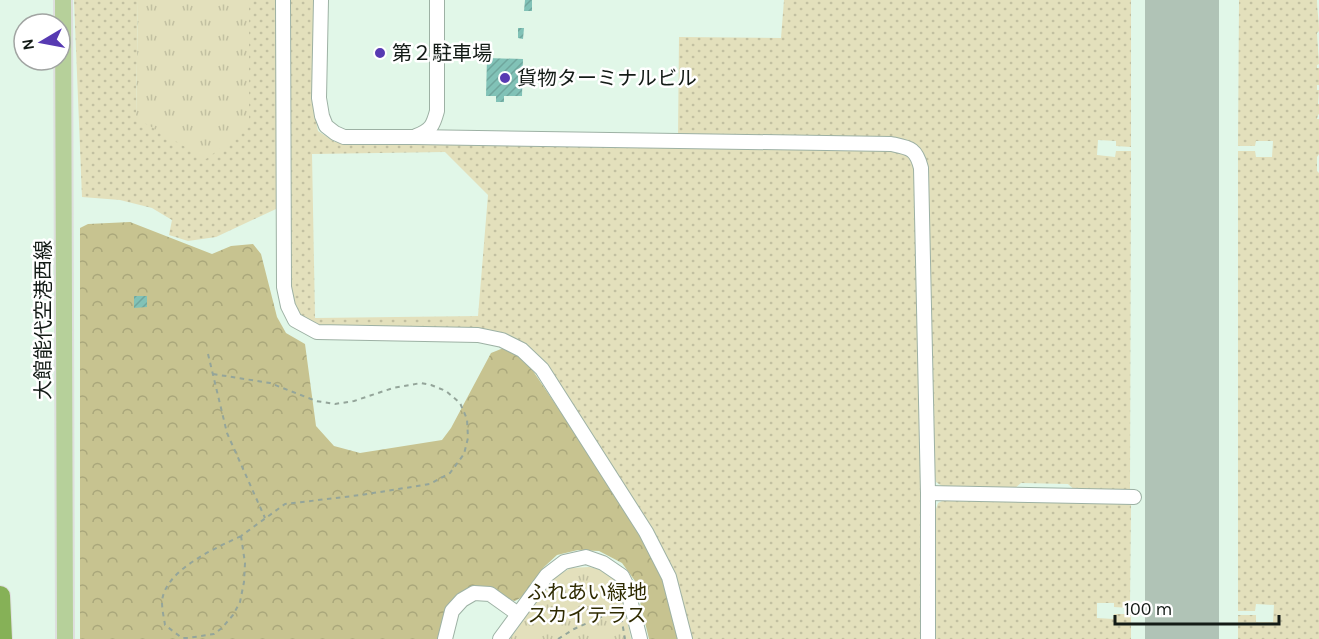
<svg xmlns="http://www.w3.org/2000/svg" width="1319" height="639" font-family="Karla,'Noto Sans JP',sans-serif">
  <defs>
    <pattern id="grass-dots" width="8" height="8" patternUnits="userSpaceOnUse" patternTransform="scale(1.5)"><rect width="8" height="8" fill="#e3e0bc"/><path d="M2 2h.1M6 6h.1" fill="none" stroke="#c2c0a1" stroke-width="1.8" stroke-linecap="round"/></pattern>
    <pattern id="forest-crowns" width="20" height="18" patternUnits="userSpaceOnUse" patternTransform="scale(1.5)"><rect width="20" height="18" fill="#c7c390"/><path d="M2 6a3 3 0 1 1 6 0M12 15a3 3 0 1 1 6 0" fill="none" stroke="#aaa77b"/></pattern>
    <pattern id="park-tufts" width="24" height="20" patternUnits="userSpaceOnUse" patternTransform="scale(1.5)"><rect width="24" height="20" fill="#e3e0bc"/><path d="M3 7l-1-3M5 7V3M7 7l1-3M15 17l-1-3M17 17v-4M19 17l1-3" fill="none" stroke="#c2c0a1"/></pattern>
    <pattern id="building-hatch" width="6" height="6" patternUnits="userSpaceOnUse" patternTransform="scale(1.5)"><rect width="6" height="6" fill="#81c2b7"/><path d="M-1 1l2-2M0 6l6-6M5 7l2-2" fill="none" stroke="#6fa69d"/></pattern>
  </defs>
  <rect width="100%" height="100%" fill="#e1f7e8"/>
  <g fill="url(#grass-dots)" fill-rule="evenodd">
    <polygon points="74,0 138,0 136,117 249,127 249,0 278,0 276,209 216,237 188,241 169,235 172,220 152,208 120,200 82,197"/>
    <path d="M 286,0 L 313,0 L 314,110 L 318,131 L 335,142 L 904,150 L 917,163 L 922,639 L 690,639 L 676,584 L 521,342 L 321,328 L 295,313 L 287,285 ZM 445,152 L 488,195 L 478,316 L 315,318 L 312,154 Z"/>
    <polygon points="784,0 1131,0 1131,147 1116,146 1116,141 1098,140 1097,155 1115,157 1116,151 1131,151 1130,492 1077,492 1068,484 1021,483 1014,489 945,488 936,482 934,471 927,162 921,151 678,137 679,37 781,38"/>
    <path d="M 1239,0 L 1317,0 C 1317,11 1319,20 1319,31 L 1317,33 L 1319,64 L 1317,65 L 1317,68 L 1319,68 L 1319,85 L 1317,85 L 1317,90 L 1319,90 L 1318,104 L 1319,104 L 1319,114 L 1318,115 L 1317,119 L 1319,119 L 1319,154 L 1317,157 L 1317,171 L 1319,173 L 1319,639 L 1238,639 L 1238,615 L 1256,615 L 1256,622 L 1273,622 L 1274,605 L 1256,604 L 1255,611 L 1238,611 L 1238,151 L 1255,151 L 1256,157 L 1272,157 L 1273,141 L 1256,141 L 1255,146 L 1238,146 Z"/>
    <polygon points="946,499 1131,500 1130,608 1114,607 1114,603 1097,603 1097,618 1113,619 1114,614 1131,614 1131,639 934,639 934,515 938,503"/>
  </g>
  <polygon fill="url(#forest-crowns)" points="130,222 212,254 231,246 253,244 261,254 277,317 286,333 305,344 316,426 334,446 360,453 442,440 451,428 491,353 506,347 525,359 624,506 666,579 680,639 649,639 635,581 622,563 599,551 578,550 557,555 544,567 522,597 515,601 474,589 458,594 447,607 442,619 441,639 80,639 80,228 88,224"/>
  <g fill="url(#park-tufts)">
    <polygon points="138,0 249,0 249,127 206,159 136,118"/>
    <polygon points="589,567 610,572 622,593 631,639 510,639 552,578 571,568"/>
  </g>
  <g fill="none" stroke-linecap="round" stroke-linejoin="round">
    <polyline stroke="#b0c3b6" stroke-width="74" points="1182,639 1182,0"/>
  </g>
  <g fill="url(#building-hatch)">
    <polygon points="525,0 532,0 532,11 524,11"/>
    <polygon points="518,28 524,28 523,39 518,38"/>
    <polygon points="487,58 523,59 522,96 504,96 504,102 496,102 496,96 486,96"/>
    <polygon points="134,296 147,296 147,307 134,308"/>
  </g>
  <g fill="none" stroke-linecap="round" stroke-linejoin="round">
    <defs>
      <g id="minor">
        <polyline points="283,0 284,287 288,306 295,320 317,332 478,335 502,340 522,350 542,369 646,532 669,577 685,639"/>
        <path d="M 321,0 L 319,98 L 322,116 L 326,126 L 335,133 L 344,137 L 414,137 L 891,144 C 910,148 916,148 921,168 L 928,493 L 928,639"/>
        <path d="M 416,136 C 431,130 433,126 437,111 L 437,0"/>
        <polyline points="928,493 1134,497"/>
        <polyline points="445,639 452,611 462,600 474,593 490,594 518,614"/>
        <polyline points="500,639 547,575 564,562 586,557 603,563 622,576 626,584 640,639"/>
      </g>
      <polyline id="major" points="63,0 65,639"/>
      <polyline id="highway" points="0,596 2,639"/>
    </defs>
    <use href="#minor" stroke="#9db1a4" stroke-width="16"/>
    <use href="#major" stroke="#dedfde" stroke-width="20"/>
    <use href="#highway" stroke="#dedfde" stroke-width="22"/>
    <g stroke="#94a59a" stroke-width="2" stroke-dasharray="4.5 4.5" stroke-linecap="butt">
      <polyline points="208,354 227,433 265,518"/>
      <polyline points="213,374 270,383 316,401 335,404 354,401 393,388 421,383 431,385 446,391 460,403 467,419 468,438 464,454 450,473 430,484 361,495 285,504 241,536"/>
      <path d="M 241,536 L 245,563 L 244,582 L 240,602 L 233,615 L 222,628 L 214,634 L 188,638 L 182,638 L 165,625 C 164,618 162,610 162,602 C 164,570 216,548 241,536 Z"/>
      <polyline points="558,639 574,629 612,612 621,616 625,639"/>
    </g>
    <use href="#minor" stroke="#fff" stroke-width="14"/>
    <use href="#major" stroke="#b6d09a" stroke-width="16"/>
    <use href="#highway" stroke="#86b157" stroke-width="20"/>
  </g>
  <g fill="#573ab2" stroke="#fff" stroke-width="2">
    <circle cx="380" cy="53" r="6"/>
    <circle cx="505" cy="78" r="6"/>
  </g>
  <g text-anchor="middle" stroke-width="5" stroke-linejoin="round" paint-order="stroke">
    <g font-size="20" fill="#131b16" stroke="#fff" text-anchor="start">
      <text x="392" y="60">第２駐車場</text>
      <text x="517" y="85">貨物ターミナルビル</text>
    </g>
    <g font-size="20" fill="#131b16" stroke="#fff">
      <text transform="translate(43 320) rotate(-90)" y="7">大館能代空港西線</text>
    </g>
    <g font-size="20" fill="#2f2b01" stroke="#fff">
      <text x="587" y="599">ふれあい緑地<tspan x="587" dy="23">スカイテラス</tspan></text>
    </g>
  </g>
  <g transform="translate(42 42) rotate(260)"><circle r="28" fill="#ffffff" stroke="#a1a4a2" stroke-width="1.5"/>
  <path d="M0-4.5L10 22L0 15L-10 22Z" fill="#573ab2"/>
  <text y="-9" font-size="16" font-weight="bold" text-anchor="middle" fill="#131b16">N</text>
  </g>
  <path d="M1115 615v9h164v-9" fill="none" stroke="#131b16" stroke-width="3"/>
  <text x="1124" y="615" font-size="18" fill="#131b16" stroke="#ffffff" stroke-width="4.5" paint-order="stroke">100 m</text>
</svg>
